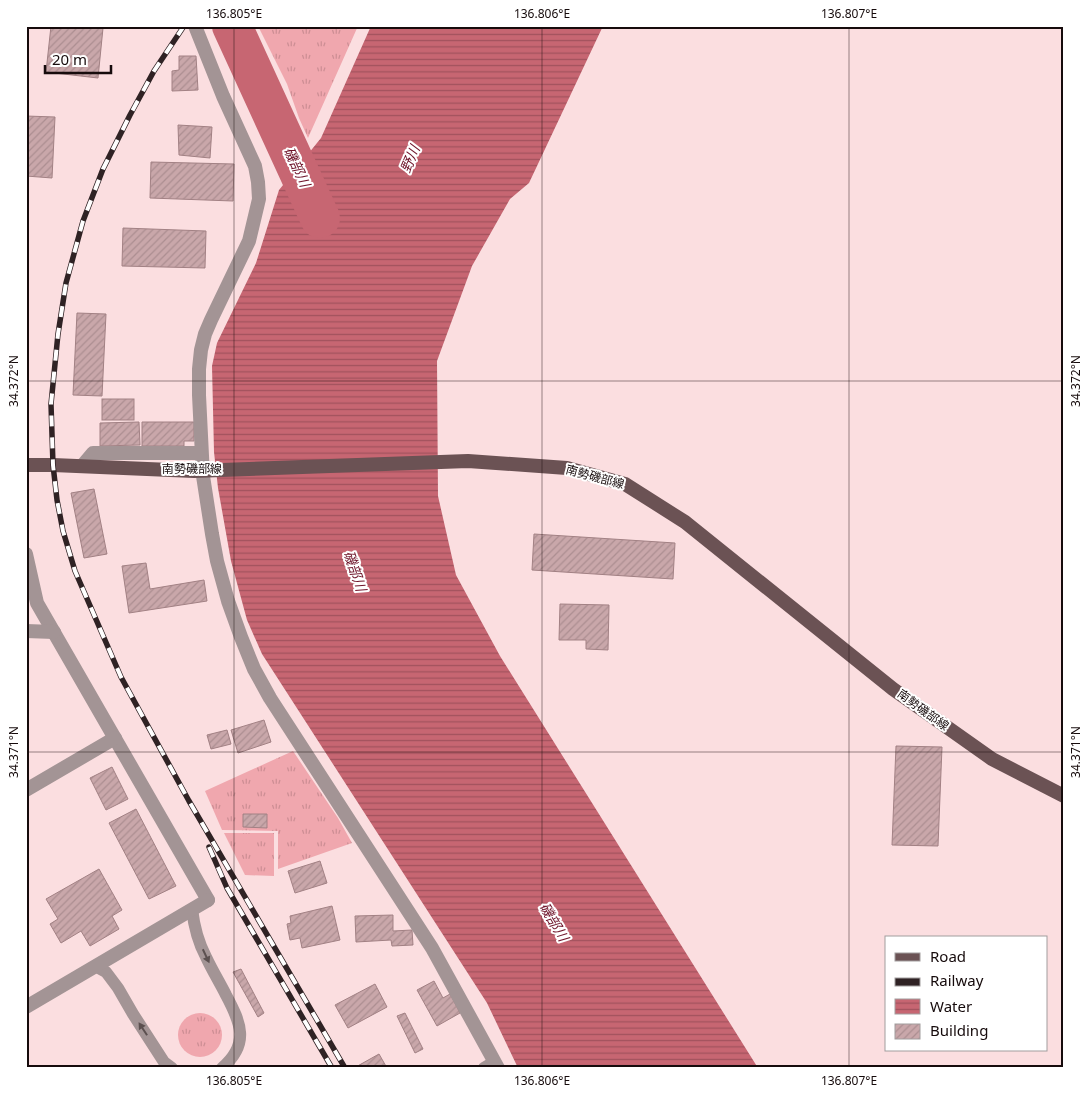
<svg xmlns="http://www.w3.org/2000/svg" width="1090" height="1094" font-family="'Noto Sans','Noto Sans JP',sans-serif">
  <defs>
    <pattern id="grass-tufts" width="24" height="20" patternUnits="userSpaceOnUse" patternTransform="scale(1.25)"><rect width="24" height="20" fill="#f0a7ae"/><path d="M3 7l-1-3M5 7V3M7 7l1-3M15 17l-1-3M17 17v-4M19 17l1-3" fill="none" stroke="#cd8e94"/></pattern>
    <pattern id="water-rules" width="6" height="5" patternUnits="userSpaceOnUse" patternTransform="scale(1.25)"><rect width="6" height="5" fill="#c76672"/><path d="M0 2.5h6" fill="none" stroke="#a1525c"/></pattern>
    <pattern id="building-hatch" width="6" height="6" patternUnits="userSpaceOnUse" patternTransform="scale(1.25)"><rect width="6" height="6" fill="#c9a7aa"/><path d="M-1 1l2-2M0 6l6-6M5 7l2-2" fill="none" stroke="#ac8e91"/></pattern>
  </defs>
  <rect width="100%" height="100%" fill="#fbdee0"/>
  <g fill="url(#grass-tufts)">
    <polygon points="258,26 358,26 308,138 299,118 287,84"/>
    <polygon points="293,751 338,818 352,843 278,869 278,831 222,830 205,791"/>
    <polygon points="224,833 274,833 274,876 245,875"/>
    <circle cx="200" cy="1035" r="22"/>
  </g>
  <polygon fill="url(#water-rules)" points="371,26 603,26 529,183 510,199 472,266 437,361 438,496 456,575 500,656 758,1068 518,1068 487,1003 262,654 247,620 231,561 218,488 214,452 212,366 217,343 256,263 279,190 321,138"/>
  <g fill="none" stroke-linecap="round" stroke-linejoin="round">
    <polyline stroke="#c76672" stroke-width="40" points="232,26 320,218"/>
  </g>
  <g fill="url(#building-hatch)" stroke="#a28184">
    <polygon points="51,26 85,26 103,28 98,78 46,72"/>
    <polygon points="179,56 196,56 198,90 172,91 172,71 179,70"/>
    <polygon points="26,116 55,117 52,178 26,176"/>
    <polygon points="178,125 212,127 210,158 179,155"/>
    <polygon points="151,162 234,164 233,201 150,198"/>
    <polygon points="123,228 206,231 205,268 122,266"/>
    <polygon points="77,313 106,314 102,396 73,395"/>
    <rect x="102" y="399" width="32" height="21"/>
    <polygon points="139,422 140,445 100,446 100,423"/>
    <polygon points="142,422 194,422 194,441 184,441 184,446 142,446"/>
    <polygon points="94,489 107,554 84,558 71,493"/>
    <polygon points="534,534 675,543 673,579 532,570"/>
    <polygon points="146,563 150,589 204,580 207,601 129,613 122,566"/>
    <polygon points="560,604 609,605 608,650 586,649 586,640 559,640"/>
    <polygon points="264,720 271,742 238,753 231,730"/>
    <polygon points="227,730 231,744 211,749 207,735"/>
    <polygon points="896,746 942,747 938,846 892,845"/>
    <polygon points="112,767 128,799 106,810 90,778"/>
    <polygon points="136,809 176,886 149,899 109,823"/>
    <polygon points="243,814 267,814 267,828 243,827"/>
    <polygon points="320,861 327,883 295,893 288,871"/>
    <polygon points="99,869 122,910 112,916 119,929 90,946 81,931 61,943 50,924 58,919 46,899"/>
    <polygon points="332,906 340,940 302,948 300,938 290,940 287,924 291,923 290,916"/>
    <polygon points="393,915 393,931 412,930 413,945 392,946 391,940 356,942 355,916"/>
    <polygon points="241,969 264,1013 258,1017 233,972"/>
    <polygon points="434,981 443,998 450,994 460,1013 437,1026 417,990"/>
    <polygon points="375,984 387,1007 348,1028 335,1005"/>
    <polygon points="405,1013 423,1049 415,1053 397,1016"/>
    <polygon points="379,1054 387,1068 354,1068"/>
  </g>
  <g fill="none" stroke-linecap="round" stroke-linejoin="round">
    <g stroke="#a39495" stroke-width="12">
      <path d="M 192,909 C 194,926 198,942 206,957 C 212,970 220,983 226,995 C 241,1023 250,1044 222,1068"/>
      <polyline points="95,966 106,972 118,988 133,1014 164,1062 172,1068"/>
      <polyline points="484,1068 494,1062"/>
    </g>
    <g stroke="#a39495" stroke-width="14">
      <polyline points="195,26 223,96 255,166 258,182 259,199 249,241 211,320 205,334 201,350 199,369 199,395 203,476 212,534 217,561 228,601 241,637 254,669 270,698 432,948 498,1068"/>
      <polyline points="82,466 93,453 201,453"/>
      <polyline points="26,554 37,603 208,900"/>
      <polyline points="26,631 54,632"/>
      <polyline points="26,790 115,738"/>
    </g>
    <polyline stroke="#a39495" stroke-width="14" points="26,1007 208,900"/>
    <polyline stroke="#6b5254" stroke-width="14" points="26,465 53,465 194,471 468,461 567,468 625,484 685,522 893,689 992,759 1064,796"/>
    <defs>
      <g id="rail">
        <polyline points="184,26 154,71 130,115 103,169 83,221 66,283 58,334 51,404 53,465 57,500 63,531 75,571 121,677 189,801 345,1068"/>
        <polyline points="209,847 227,888 332,1068"/>
      </g>
    </defs>
    <use href="#rail" stroke="#2f2224" stroke-width="5.5"/>
    <use href="#rail" stroke="#fff" stroke-width="4" stroke-dasharray="11" stroke-linecap="butt"/>
  </g>
  <defs><path id="oneway-solid" d="M-6-.8H1V-3.2L6.5 0L1 3.2V.8H-6Z" transform="scale(1.25)"/></defs>
  <g fill="#5c5050">
    <use href="#oneway-solid" transform="translate(206 956) rotate(65)"/>
    <use href="#oneway-solid" transform="translate(143 1029) rotate(-123)"/>
  </g>
  <path fill="none" stroke="#160b0c" stroke-width="1" stroke-opacity="0.45" d="M 234,26 L 234,1068M 542,26 L 542,1068M 849,26 L 849,1068M 26,381 L 1064,381M 26,752 L 1064,752"/>
  <g text-anchor="middle" stroke-width="4" stroke-linejoin="round" paint-order="stroke">
    <g font-size="12" fill="#160b0c" stroke="#fff">
      <text x="192" y="473">南勢磯部線</text>
      <text transform="translate(595 477) rotate(15)" y="4">南勢磯部線</text>
      <text transform="translate(923 710) rotate(36)" y="4">南勢磯部線</text>
    </g>
    <g font-size="14" font-style="italic" fill="#6e1329" stroke="#fff">
      <text transform="translate(410 159) rotate(-67)" y="5">野川</text>
      <text transform="translate(297 167) rotate(65)" y="5">磯部川</text>
      <text transform="translate(355 571) rotate(71)" y="5">磯部川</text>
      <text transform="translate(554 922) rotate(59)" y="5">磯部川</text>
    </g>
  </g>
  <rect width="1090" height="1094" fill="none" stroke="#ffffff" stroke-width="55"/>
  <rect x="885" y="936" width="162" height="115" fill="#ffffff" stroke="#a29d9e"/>
  <rect x="895" y="953" width="25" height="8" fill="#6b5254" stroke="#a29d9e"/>
  <text x="930" y="962" font-size="15" fill="#160b0c">Road</text>
  <rect x="895" y="978" width="25" height="8" fill="#2f2224" stroke="#a29d9e"/>
  <text x="930" y="986" font-size="15" fill="#160b0c">Railway</text>
  <rect x="895" y="999" width="25" height="15" fill="url(#water-rules)" stroke="#a29d9e"/>
  <text x="930" y="1012" font-size="15" fill="#160b0c">Water</text>
  <rect x="895" y="1024" width="25" height="15" fill="url(#building-hatch)" stroke="#a29d9e"/>
  <text x="930" y="1036" font-size="15" fill="#160b0c">Building</text>
  <path d="M45 65v8h66v-8" fill="none" stroke="#160b0c" stroke-width="2.5"/>
  <text x="52" y="65" font-size="15" fill="#160b0c" stroke="#ffffff" stroke-width="4" paint-order="stroke">20 m</text>
  <rect x="28" y="28" width="1034" height="1038" fill="none" stroke="#160b0c" stroke-width="2"/>
  <g font-size="12" text-anchor="middle" fill="#160b0c">
    <text x="234" y="18">136.805°E</text>
    <text x="542" y="18">136.806°E</text>
    <text x="849" y="18">136.807°E</text>
    <text transform="translate(14 381) rotate(-90)" y="4">34.372°N</text>
    <text transform="translate(1076 381) rotate(-90)" y="4">34.372°N</text>
    <text transform="translate(14 752) rotate(-90)" y="4">34.371°N</text>
    <text transform="translate(1076 752) rotate(-90)" y="4">34.371°N</text>
    <text x="234" y="1085">136.805°E</text>
    <text x="542" y="1085">136.806°E</text>
    <text x="849" y="1085">136.807°E</text>
  </g>
</svg>
